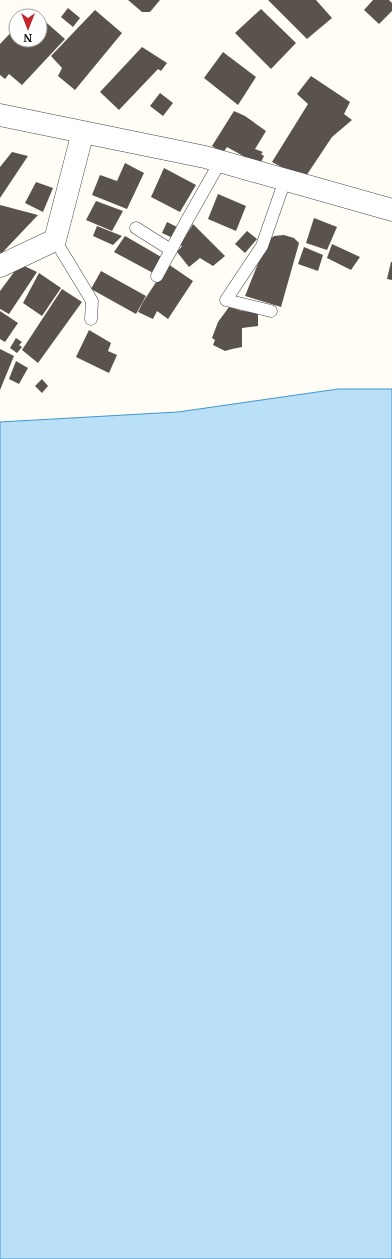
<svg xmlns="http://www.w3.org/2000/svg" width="392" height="1259" font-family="Merriweather,serif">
  <rect width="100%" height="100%" fill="#fffdf5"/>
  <polygon fill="#b9e0f7" stroke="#3f96cf" points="338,389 392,389 392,1259 0,1259 0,422 178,412"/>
  <g fill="#5a524d">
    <polygon points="128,0 160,0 150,12 142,12"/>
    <polygon points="268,0 316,0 332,18 307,39"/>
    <polygon points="373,0 389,0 392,3 392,11 379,24 364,10"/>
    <polygon points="68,8 80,18 73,27 61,17"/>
    <polygon points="261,9 296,43 271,69 235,33"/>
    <polygon points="31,10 39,16 26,16"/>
    <polygon points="95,10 122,33 75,90 58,76 62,68 51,56"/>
    <polygon points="40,17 65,39 22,85 9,74 5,79 0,75 0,44 16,27 16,40 40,40"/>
    <polygon points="142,47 167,63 161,71 158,69 119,110 100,92"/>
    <polygon points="223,52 256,77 238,105 204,78"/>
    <polygon points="311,76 350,102 344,114 352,120 332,137 304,179 272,162 308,104 297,94"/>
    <polygon points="160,93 173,103 163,116 150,106"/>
    <polygon points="234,111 245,116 266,131 255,149 263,152 261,154 264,156 261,162 245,157 227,147 223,153 212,146"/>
    <polygon points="12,152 28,156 0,198 0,167"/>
    <polygon points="125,163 144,173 127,209 92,195 100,175 117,181"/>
    <polygon points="164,168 196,185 180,212 151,197"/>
    <polygon points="36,182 53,188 43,212 25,203"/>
    <polygon points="218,194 246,206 236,231 208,219"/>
    <polygon points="96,201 123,211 112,231 86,220"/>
    <polygon points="0,205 38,215 1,254 0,252"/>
    <polygon points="314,218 337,227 327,250 306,243"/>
    <polygon points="167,222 179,228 173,238 162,233"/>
    <polygon points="193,224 225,256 213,266 200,258 189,267 177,252 182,246 180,245"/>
    <polygon points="97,226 122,236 113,245 93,236"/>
    <polygon points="247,231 257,239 245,253 235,244"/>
    <polygon points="284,235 294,238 299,243 281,307 245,296 267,241 274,236"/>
    <polygon points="125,236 163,258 155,274 114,252"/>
    <polygon points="332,244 360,257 351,270 327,258"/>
    <polygon points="304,247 323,255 318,271 298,264"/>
    <polygon points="391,262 392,262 392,280 387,279"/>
    <polygon points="20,264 37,272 9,314 0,309 0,291"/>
    <polygon points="168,264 193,281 168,319 157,311 153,319 138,312 143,302"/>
    <polygon points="101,271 146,296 136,314 91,289"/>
    <polygon points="39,273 61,288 42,316 23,303"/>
    <polygon points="62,289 82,302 38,363 22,350"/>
    <polygon points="229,307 242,311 258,312 258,326 242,328 242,347 232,349 225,351 213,345 215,340 212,338 218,322"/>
    <polygon points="0,311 18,323 5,342 0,339"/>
    <polygon points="89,330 111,343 108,351 117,355 109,373 76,357"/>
    <polygon points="16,338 22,342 19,345 22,347 17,353 10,348"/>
    <polygon points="0,349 14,356 0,390"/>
    <polygon points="16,361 28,368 19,384 9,379"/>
    <polygon points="42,379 48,386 42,393 35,386"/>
  </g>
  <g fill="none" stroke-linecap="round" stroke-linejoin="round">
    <defs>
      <g id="service">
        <polyline points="136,228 171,250"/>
        <polyline points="55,240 92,301 91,319"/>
        <polyline points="157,276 186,222 220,162"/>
        <polyline points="271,311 226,300 262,246 285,180"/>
      </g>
      <g id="minor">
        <polyline points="0,115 205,157 392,210"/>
        <polyline points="0,266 55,240 80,143 84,133"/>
      </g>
    </defs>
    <use href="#service" stroke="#444" stroke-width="13"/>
    <use href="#minor" stroke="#444" stroke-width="23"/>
    <use href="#service" stroke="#fff" stroke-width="12"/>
    <use href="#minor" stroke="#fff" stroke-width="22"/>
  </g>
  <g transform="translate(28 28) rotate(180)"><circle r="19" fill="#ffffff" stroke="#a0a0a0"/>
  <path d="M0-3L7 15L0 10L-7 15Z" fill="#c4262e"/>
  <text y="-6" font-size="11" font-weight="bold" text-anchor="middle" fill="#111111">N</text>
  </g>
</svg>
